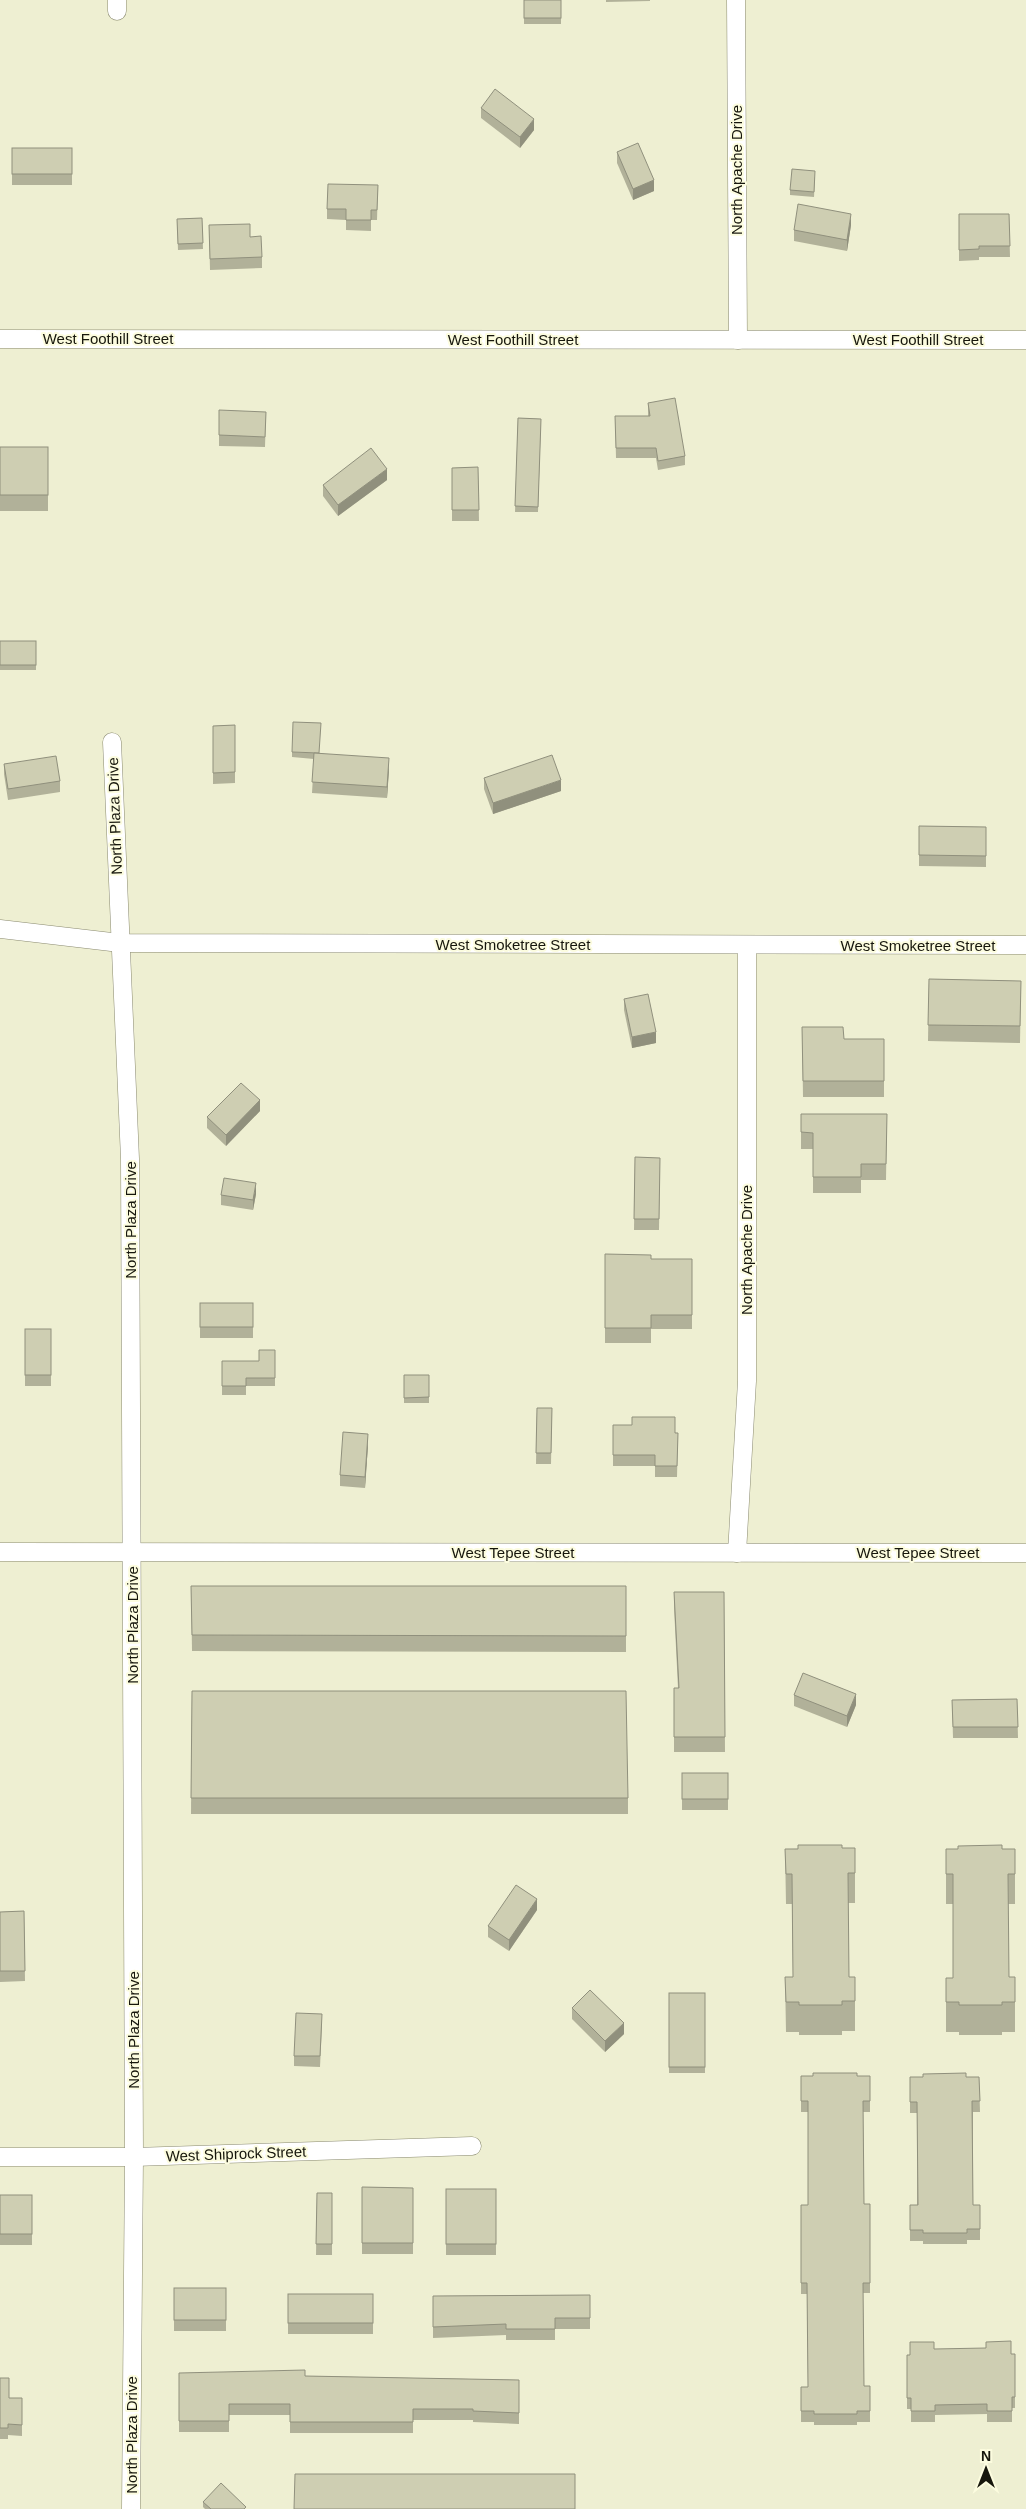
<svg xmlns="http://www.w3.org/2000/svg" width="1026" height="2509" font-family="Arial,sans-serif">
  <rect width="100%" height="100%" fill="#eeefd2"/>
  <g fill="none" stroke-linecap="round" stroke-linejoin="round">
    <defs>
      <g id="minor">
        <polyline points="736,0 738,340"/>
        <polyline points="117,11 117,0"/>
        <polyline points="0,339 1026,340"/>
        <polyline points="112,742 130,1159 134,2157 131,2509"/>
        <polyline points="0,929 120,943 1026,945"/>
        <polyline points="0,1552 1026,1553"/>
        <polyline points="737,1553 747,1381 747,946"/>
        <polyline points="0,2157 134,2157 472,2146"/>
      </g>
    </defs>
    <use href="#minor" stroke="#8a8a70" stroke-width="19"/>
    <use href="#minor" stroke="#fff" stroke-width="18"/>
  </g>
  <g fill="#b1b199">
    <rect x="524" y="0" width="37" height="24"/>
    <polygon points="606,0 650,0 650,1 606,2"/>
    <polygon points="481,108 534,130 520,148 481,118"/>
    <rect x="12" y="148" width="60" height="37"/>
    <polygon points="617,152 654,191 633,200 617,163"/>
    <polygon points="815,177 814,197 790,195 790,190"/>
    <polygon points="378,185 377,220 371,220 371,231 346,230 346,220 327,219 327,209"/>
    <polygon points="959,214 1009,214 1010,257 979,257 979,260 959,261"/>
    <polygon points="202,218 203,249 178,250 177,219"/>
    <polygon points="209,225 250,237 262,257 262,268 210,270"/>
    <polygon points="851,225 847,251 794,241 794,230"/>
    <polygon points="648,403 685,456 685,465 658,470 656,458 616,458 615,416 648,416"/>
    <polygon points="266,412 265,447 219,446 219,435"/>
    <polygon points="518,418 541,419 538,512 515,512"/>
    <rect x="0" y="447" width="48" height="64"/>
    <polygon points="478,467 479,521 452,521 452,468"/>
    <polygon points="387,480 338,516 323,496 323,485"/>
    <rect x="0" y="641" width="36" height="29"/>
    <polygon points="235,725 235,783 213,784 213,726"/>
    <polygon points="292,752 320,753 389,769 387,798 312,793 314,759 292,757"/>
    <polygon points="4,764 60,781 60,792 8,800 4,774"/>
    <polygon points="484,778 561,791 493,814 484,789"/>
    <polygon points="919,826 986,827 986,867 919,866"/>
    <polygon points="929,979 1021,981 1020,1043 928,1041"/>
    <polygon points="624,999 656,1043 632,1048 624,1010"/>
    <polygon points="802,1027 844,1039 884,1039 884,1097 803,1097"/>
    <polygon points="260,1111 226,1146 207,1128 207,1117"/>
    <polygon points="801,1114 887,1114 886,1180 861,1180 861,1193 813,1193 813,1149 801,1149"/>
    <polygon points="635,1157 660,1158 659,1230 634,1230"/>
    <polygon points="256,1194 253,1210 221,1205 221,1195"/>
    <polygon points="605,1254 651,1259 692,1259 692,1329 651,1329 651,1343 605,1343"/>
    <rect x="200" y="1303" width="53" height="35"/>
    <rect x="25" y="1329" width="26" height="57"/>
    <polygon points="275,1350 275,1386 246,1386 246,1395 222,1395 222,1361 259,1361"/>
    <rect x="404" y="1375" width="25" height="28"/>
    <polygon points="537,1408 552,1408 551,1464 536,1464"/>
    <polygon points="613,1425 678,1433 677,1477 655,1477 655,1466 613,1466"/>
    <polygon points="368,1445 365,1488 340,1486 340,1475"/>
    <polygon points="191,1586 626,1586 626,1652 192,1651"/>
    <polygon points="674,1592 724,1592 725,1752 674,1752 674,1688 678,1688 674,1607"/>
    <polygon points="192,1691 628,1798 628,1814 191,1814"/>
    <polygon points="794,1695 856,1705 847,1727 794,1706"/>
    <polygon points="1017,1699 1018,1738 953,1738 952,1700"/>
    <rect x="682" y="1773" width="46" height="37"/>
    <polygon points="855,1848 855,1903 848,1903 849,1977 855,1977 855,2031 842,2031 842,2035 799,2035 799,2032 786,2032 785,1977 793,1977 792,1904 786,1904 785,1849"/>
    <polygon points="946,1849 1015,1849 1015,1904 1008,1904 1009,1977 1015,1977 1015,2032 1002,2032 1002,2035 959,2035 959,2032 946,2032 946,1978 953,1978 953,1904 946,1904"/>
    <polygon points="537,1910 509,1951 488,1937 488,1926"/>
    <polygon points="24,1911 25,1981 0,1982 0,1912"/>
    <rect x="669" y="1993" width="36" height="80"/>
    <polygon points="572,2008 624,2034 605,2052 572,2019"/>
    <polygon points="322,2025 320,2067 294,2066 294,2056"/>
    <polygon points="801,2076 870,2076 870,2112 863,2112 864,2204 870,2204 870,2293 863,2293 864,2386 870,2386 870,2422 857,2422 857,2425 814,2425 814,2422 801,2422 801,2387 808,2387 807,2294 801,2294 801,2205 808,2205 808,2112 801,2112"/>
    <polygon points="910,2077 979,2077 980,2112 973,2112 973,2205 980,2205 980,2240 967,2240 967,2244 923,2244 923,2241 910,2241 910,2205 917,2205 917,2113 910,2113"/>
    <polygon points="362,2187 413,2188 413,2254 362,2254"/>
    <rect x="446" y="2189" width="50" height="66"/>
    <polygon points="317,2193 332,2193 332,2255 316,2255"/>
    <rect x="0" y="2195" width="32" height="50"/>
    <rect x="174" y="2288" width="52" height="43"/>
    <rect x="288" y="2294" width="85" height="40"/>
    <polygon points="590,2295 590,2329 555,2329 555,2340 506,2340 506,2335 433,2338 433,2296"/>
    <polygon points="1015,2354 1015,2408 1012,2408 1012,2422 987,2422 987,2414 935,2415 935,2422 911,2422 911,2409 907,2409 907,2355"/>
    <polygon points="179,2373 305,2376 519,2380 519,2424 473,2422 473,2420 413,2420 413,2433 290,2433 290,2415 229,2415 229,2432 179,2432"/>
    <polygon points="0,2378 9,2398 22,2398 22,2436 8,2435 8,2439 0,2439"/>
    <polygon points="203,2502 246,2509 205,2509 203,2507"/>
  </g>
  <g fill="#90907d">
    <polygon points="534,119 534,130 520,148 520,137"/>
    <polygon points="654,180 654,191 633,200 633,189"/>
    <polygon points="851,214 851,225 847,251 847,240"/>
    <polygon points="387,469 387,480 338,516 338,505"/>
    <polygon points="389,758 389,769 387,798 387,787"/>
    <polygon points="561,780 561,791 493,814 493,803"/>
    <polygon points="656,1032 656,1043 632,1048 632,1037"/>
    <polygon points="260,1100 260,1111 226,1146 226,1135"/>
    <polygon points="256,1183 256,1194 253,1210 253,1200"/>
    <polygon points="368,1434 368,1445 365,1488 365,1477"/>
    <polygon points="856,1694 856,1705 847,1727 847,1716"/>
    <polygon points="537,1899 537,1910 509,1951 509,1940"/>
    <polygon points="624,2023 624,2034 605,2052 605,2041"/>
  </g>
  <g fill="#ceceb2" stroke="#90907d">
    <rect x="524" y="0" width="37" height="18"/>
    <polygon points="495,89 534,119 520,137 481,108"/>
    <polygon points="638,143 654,180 633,189 617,152"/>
    <rect x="12" y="148" width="60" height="26"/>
    <polygon points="792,169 815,171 814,192 790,190"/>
    <polygon points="328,184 378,185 377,210 371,210 371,220 346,220 346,209 327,209"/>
    <polygon points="798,204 851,214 847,240 794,230"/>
    <polygon points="959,214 1009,214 1010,246 979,246 979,249 959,250"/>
    <polygon points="202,218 203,243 178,244 177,219"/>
    <polygon points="250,224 250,237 261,236 262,257 210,259 209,225"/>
    <polygon points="675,398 685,456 658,461 656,448 616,448 615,416 650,416 648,403"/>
    <polygon points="219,410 266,412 265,437 219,435"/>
    <polygon points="518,418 541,419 538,507 515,506"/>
    <rect x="0" y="447" width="48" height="48"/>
    <polygon points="371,448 387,469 338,505 323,485"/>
    <polygon points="478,467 479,510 452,510 452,468"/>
    <rect x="0" y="641" width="36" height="24"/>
    <polygon points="293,722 321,723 319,753 292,752"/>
    <polygon points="235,725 235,772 213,773 213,726"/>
    <polygon points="314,753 389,758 387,787 312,782"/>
    <polygon points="552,755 561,780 493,803 484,778"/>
    <polygon points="56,756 60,781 8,789 4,764"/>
    <polygon points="919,826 986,827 986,856 919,855"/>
    <polygon points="929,979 1021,981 1020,1026 928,1025"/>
    <polygon points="648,994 656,1032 632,1037 624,999"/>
    <polygon points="802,1027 843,1027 844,1039 884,1039 884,1081 803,1081"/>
    <polygon points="241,1083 260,1100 226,1135 207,1117"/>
    <polygon points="801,1114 887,1114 886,1164 861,1164 861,1177 813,1177 813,1133 801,1132"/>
    <polygon points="635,1157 660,1158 659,1219 634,1219"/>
    <polygon points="224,1178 256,1183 253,1200 221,1195"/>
    <polygon points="605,1254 651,1255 651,1259 692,1259 692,1315 651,1315 651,1328 605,1328"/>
    <rect x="200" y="1303" width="53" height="24"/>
    <rect x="25" y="1329" width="26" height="46"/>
    <polygon points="259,1350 275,1350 275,1378 246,1378 246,1386 222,1386 222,1361 259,1361"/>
    <polygon points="404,1375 429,1375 429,1397 404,1398"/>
    <polygon points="537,1408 552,1408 551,1453 536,1453"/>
    <polygon points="632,1417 675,1417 675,1433 678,1433 677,1466 655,1466 655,1455 613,1455 613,1425 632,1425"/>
    <polygon points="343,1432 368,1434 365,1477 340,1475"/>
    <polygon points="191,1586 626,1586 626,1636 192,1635"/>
    <polygon points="674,1592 724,1592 725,1737 674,1737 674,1688 679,1688"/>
    <polygon points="803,1673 856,1694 847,1716 794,1695"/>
    <polygon points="192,1691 626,1691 628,1798 191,1798"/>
    <polygon points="1017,1699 1018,1727 953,1727 952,1700"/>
    <rect x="682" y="1773" width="46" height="26"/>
    <polygon points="798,1845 842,1845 842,1848 855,1848 855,1873 848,1873 849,1977 855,1977 855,2001 842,2001 842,2005 799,2005 799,2002 786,2002 785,1977 793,1977 792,1874 786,1874 785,1849 798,1849"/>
    <polygon points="1002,1845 1002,1849 1015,1849 1015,1874 1008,1874 1009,1977 1015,1977 1015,2002 1002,2002 1002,2005 959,2005 959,2002 946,2002 946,1978 953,1978 953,1874 946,1874 946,1849 958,1849 958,1846"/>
    <polygon points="516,1885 537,1899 509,1940 488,1926"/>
    <polygon points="24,1911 25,1971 0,1971 0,1912"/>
    <polygon points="590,1990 624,2023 605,2041 572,2008"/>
    <rect x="669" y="1993" width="36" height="74"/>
    <polygon points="296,2013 322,2014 320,2056 294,2056"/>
    <polygon points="813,2073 857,2073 857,2076 870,2076 870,2101 863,2101 864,2204 870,2204 870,2283 863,2283 864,2386 870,2386 870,2411 857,2411 857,2414 814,2414 814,2411 801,2411 801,2387 808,2387 807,2283 801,2283 801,2205 808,2205 808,2101 801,2101 801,2076 813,2076"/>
    <polygon points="966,2073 966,2077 979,2077 980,2101 972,2101 973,2205 980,2205 980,2229 967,2229 967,2233 923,2233 923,2230 910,2230 910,2205 918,2205 917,2102 910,2102 910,2077 923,2077 923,2074"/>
    <polygon points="362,2187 413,2188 413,2243 362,2243"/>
    <rect x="446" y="2189" width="50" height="55"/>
    <polygon points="317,2193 332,2193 332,2244 316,2244"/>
    <rect x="0" y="2195" width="32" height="39"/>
    <rect x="174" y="2288" width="52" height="32"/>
    <rect x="288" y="2294" width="85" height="29"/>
    <polygon points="590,2295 590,2318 555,2318 555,2329 506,2329 506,2324 433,2327 433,2296"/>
    <polygon points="1011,2341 1011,2354 1015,2354 1015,2397 1012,2397 1012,2411 987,2411 987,2404 935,2405 935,2411 911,2411 911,2398 907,2398 907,2355 910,2355 910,2342 934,2342 934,2349 986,2348 986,2342"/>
    <polygon points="305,2370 305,2376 519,2380 519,2413 473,2411 473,2409 413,2409 413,2422 290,2422 290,2404 229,2404 229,2421 179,2421 179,2373"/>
    <polygon points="0,2378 9,2378 9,2398 22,2398 22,2425 8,2424 8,2428 0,2428"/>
    <polygon points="295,2474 575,2474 575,2509 294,2509"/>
    <polygon points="221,2483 246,2507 244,2509 211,2509 203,2502"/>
  </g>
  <g text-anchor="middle" stroke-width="4" stroke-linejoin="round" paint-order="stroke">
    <g font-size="15" fill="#16160c" stroke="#fcfcdf">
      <text transform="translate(737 170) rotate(-90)" y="5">North Apache Drive</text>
      <text x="108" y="344">West Foothill Street</text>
      <text x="513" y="345">West Foothill Street</text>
      <text x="918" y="345">West Foothill Street</text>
      <text transform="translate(115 816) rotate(-92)" y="5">North Plaza Drive</text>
      <text x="513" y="950">West Smoketree Street</text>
      <text x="918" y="951">West Smoketree Street</text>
      <text transform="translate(131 1220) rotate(-90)" y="5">North Plaza Drive</text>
      <text transform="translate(747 1250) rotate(-90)" y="5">North Apache Drive</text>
      <text x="513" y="1558">West Tepee Street</text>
      <text x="918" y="1558">West Tepee Street</text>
      <text transform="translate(133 1625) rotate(-90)" y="5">North Plaza Drive</text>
      <text transform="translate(134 2030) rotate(-90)" y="5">North Plaza Drive</text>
      <text transform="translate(236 2154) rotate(-2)" y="5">West Shiprock Street</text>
      <text transform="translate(132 2435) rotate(-90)" y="5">North Plaza Drive</text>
    </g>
  </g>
  <g transform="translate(986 2469)" stroke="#fcfcdf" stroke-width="4" paint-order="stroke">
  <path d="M0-4L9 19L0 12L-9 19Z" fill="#16160c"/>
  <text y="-8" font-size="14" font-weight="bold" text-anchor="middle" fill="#16160c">N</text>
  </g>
</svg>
